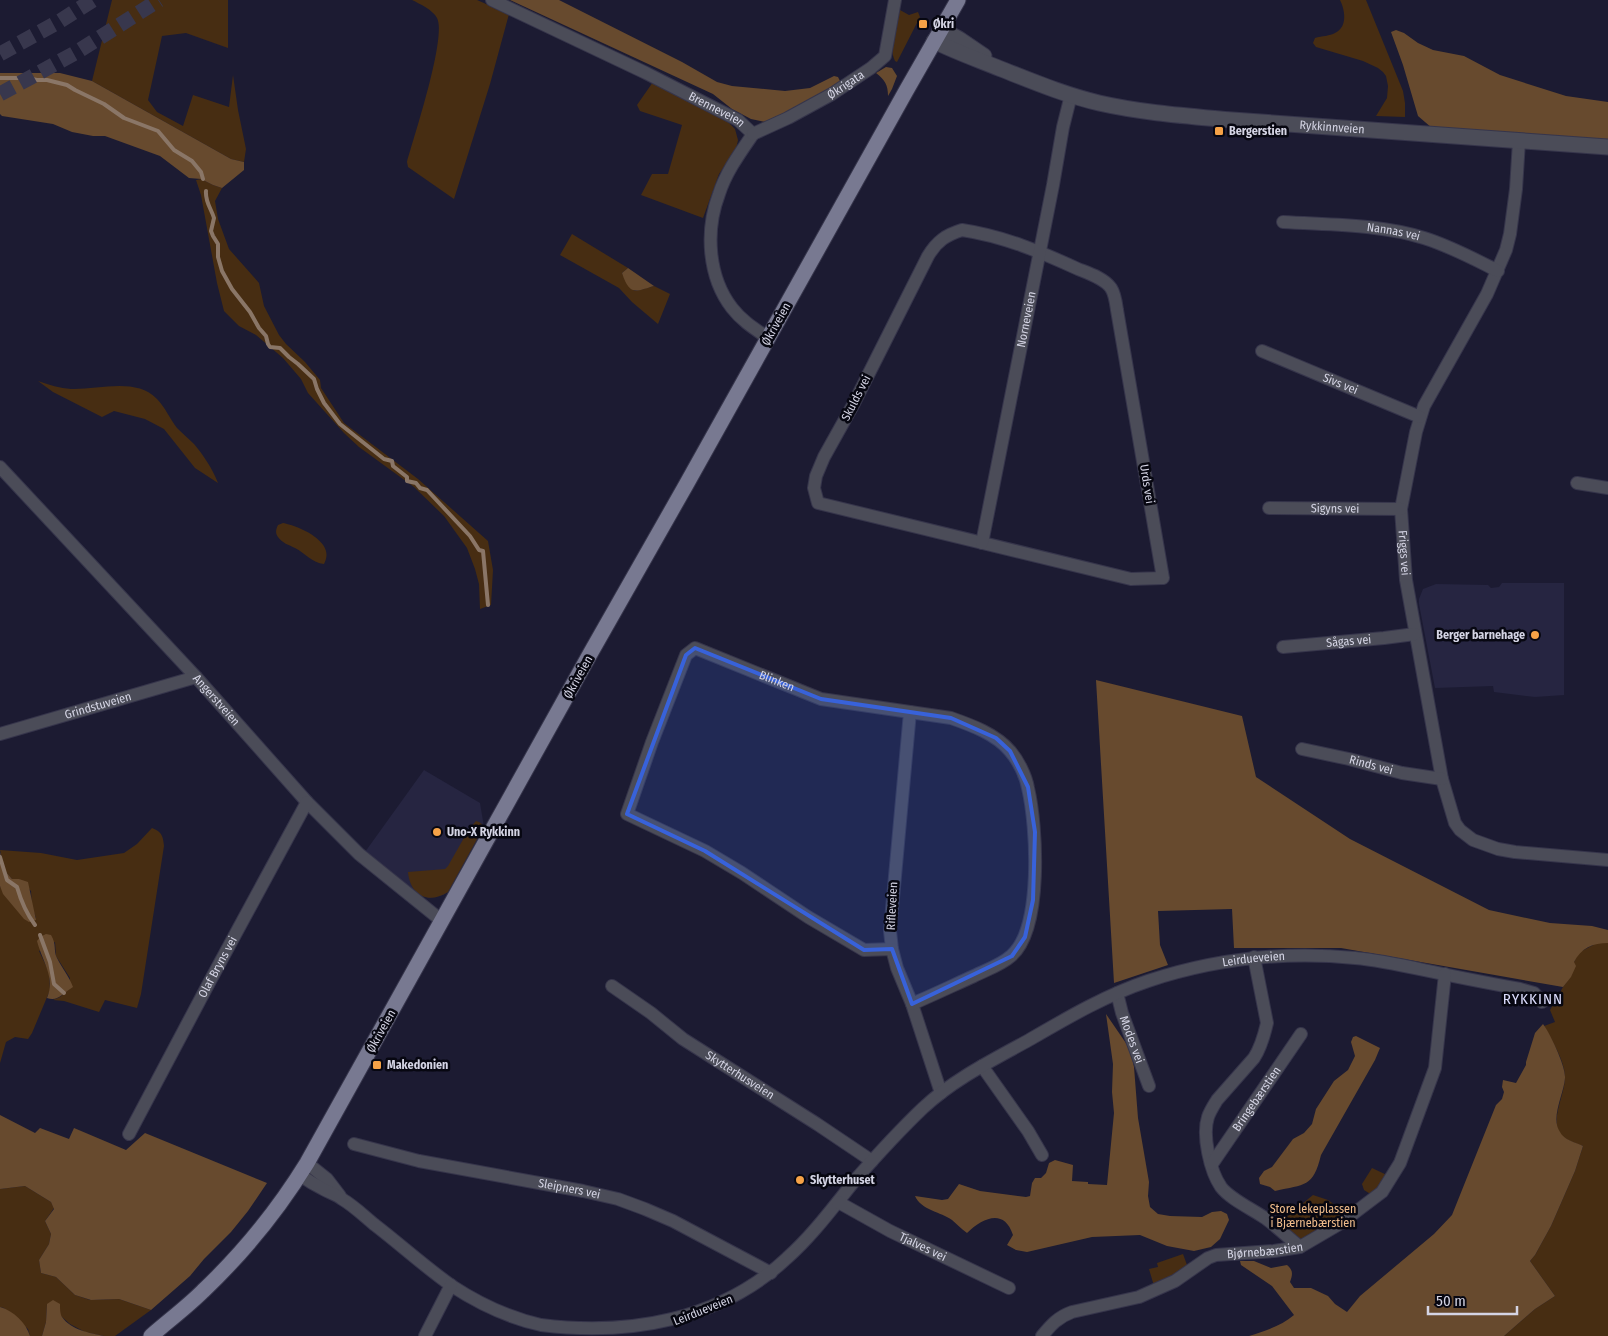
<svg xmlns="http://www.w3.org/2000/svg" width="1608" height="1336" font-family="'Fira Sans Condensed',sans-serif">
  <rect width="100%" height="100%" fill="#1c1b32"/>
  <g fill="#262541">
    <polygon points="1502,583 1564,583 1564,695 1535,697 1494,692 1493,686 1435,688 1419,604 1419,599 1423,589 1436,584 1488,585 1491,588 1499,587"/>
    <polygon points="424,770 480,803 484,827 448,892 443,895 430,898 421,896 365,852"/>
  </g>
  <g fill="#472d12">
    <polygon points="112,0 228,0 228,48 186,33 162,36 148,100 157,112 183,126 193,95 229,107 233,75 238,110 246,149 244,162 231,159 92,81"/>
    <path d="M 412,0 L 477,0 L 509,14 L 490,84 L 454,199 L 408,167 L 407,162 C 414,136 447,37 437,18 C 433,10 420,4 412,0 Z"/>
    <path d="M 1340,0 L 1366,0 L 1403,91 L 1405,103 L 1405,117 L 1376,116 L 1387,98 L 1388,86 L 1386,76 L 1383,72 L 1378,68 L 1363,61 L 1316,47 L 1313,43 L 1315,38 C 1322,36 1330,36 1335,33 C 1348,27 1345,10 1340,0 Z"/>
    <path d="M 900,10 L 909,15 L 918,12 L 920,17 L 897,62 L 895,61 C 888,45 894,25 900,10 Z"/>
    <polygon points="653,82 727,121 735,129 738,140 736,149 719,174 703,218 641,195 652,174 668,174 682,125 640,111 637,105"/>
    <polygon points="201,179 213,185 222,188 215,201 218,219 229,249 259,283 264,306 279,335 286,344 305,362 320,380 321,388 344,423 418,479 488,541 493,570 491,605 480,609 479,584 475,569 467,548 444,516 414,487 359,447 344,433 308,393 301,379 283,358 256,335 239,326 224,311 217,283 201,195 196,180"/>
    <path d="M 572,234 L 628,268 L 622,273 C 634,296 632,292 654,286 L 670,294 L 658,324 L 632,302 L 619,288 L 560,255 Z"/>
    <path d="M 38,381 C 49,385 60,388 71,389 C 98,390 136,377 157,399 C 165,407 170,419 177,428 C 182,433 188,438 194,444 C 204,456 212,468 218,483 L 195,468 L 164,429 L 145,419 L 114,411 L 102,417 L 53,392 Z"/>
    <path d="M 283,523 C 299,526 337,542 324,564 C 312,563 305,553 295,548 C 289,545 282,543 278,537 C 275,533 276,529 278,525 Z"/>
    <path d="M 476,821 C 480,822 481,823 484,827 L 482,830 L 448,892 C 428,905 410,895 408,872 L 445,869 L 448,866 L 469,829 Z"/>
    <path d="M 152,828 C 162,832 163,836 164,846 L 141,994 L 137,1008 L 105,1000 L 99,1012 L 64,1001 L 53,1000 L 60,997 L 69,989 L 70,978 L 56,956 L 55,942 L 39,951 L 49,972 L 50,990 L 32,1033 L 28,1039 L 15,1037 L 6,1042 L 0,1063 L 0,886 C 11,906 15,908 36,918 L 32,907 L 31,891 L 19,879 L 12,879 L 5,871 L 0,850 L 41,853 L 77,860 L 124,853 L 137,844 Z"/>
    <path d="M 1597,943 L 1608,943 L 1608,1336 L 1504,1336 L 1535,1309 L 1555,1296 L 1530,1261 L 1535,1255 L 1551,1226 L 1575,1171 L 1583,1146 C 1576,1143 1568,1141 1562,1136 C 1548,1122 1566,1093 1565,1076 C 1564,1059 1552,1041 1544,1026 L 1555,1022 L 1550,1010 L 1563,987 L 1571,976 L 1574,962 L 1578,953 Z"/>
    <polygon points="1372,1168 1389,1176 1372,1195 1364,1190 1362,1184"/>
    <polygon points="25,1186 51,1202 54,1208 45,1221 51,1234 49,1244 39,1260 41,1273 56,1277 75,1295 90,1300 119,1299 151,1310 115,1336 104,1336 85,1332 70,1324 47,1304 46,1322 42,1336 30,1336 28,1329 4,1308 0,1307 0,1189"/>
    <polygon points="1313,1195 1328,1200 1342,1210 1340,1219 1299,1241 1280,1222"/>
    <polygon points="1183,1254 1187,1265 1181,1271 1154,1286 1149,1269 1158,1267 1157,1263"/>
  </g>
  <g fill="#674a2e">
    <polygon points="510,0 559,0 682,62 717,82 732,86 785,91 810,88 834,76 838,77 840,81 838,84 802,106 765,122 751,119 732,109 713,94"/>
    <polygon points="1396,30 1404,33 1418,43 1433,50 1464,56 1500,75 1566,96 1608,102 1608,140 1432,128 1418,116 1403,65 1391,32"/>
    <path d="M 886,67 L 892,68 L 897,76 L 892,89 L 888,96 C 888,85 885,80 876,73 Z"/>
    <polygon points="0,73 60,73 92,81 231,159 244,162 244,170 222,188 213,185 201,179 189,178 160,156 105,136 93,136 72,132 53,124 2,116 0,114"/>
    <path d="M 628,268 L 654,286 C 636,291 630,297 622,273 Z"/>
    <path d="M 1096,680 L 1242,716 L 1256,777 L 1350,839 L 1489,910 L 1550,923 L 1592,926 L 1608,930 L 1608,943 C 1593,943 1581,948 1574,962 L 1576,966 L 1571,977 L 1563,987 L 1341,948 L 1234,948 L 1232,909 L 1158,911 L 1160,945 L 1168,965 L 1114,983 Z"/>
    <polygon points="0,852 5,871 12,879 19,879 28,882 36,920 29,922 24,919 3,894 0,886"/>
    <path d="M 46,934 L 51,935 C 57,945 53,950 57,958 C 62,968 69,976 73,987 C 63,993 58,1002 47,998 C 56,978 42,961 37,941 L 40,937 Z"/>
    <path d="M 1106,1014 L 1130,1049 L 1134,1067 L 1138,1118 L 1149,1182 L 1148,1196 L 1150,1207 L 1158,1214 L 1170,1216 L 1202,1217 L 1212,1212 L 1221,1211 L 1227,1214 L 1229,1220 L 1220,1239 L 1211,1247 L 1194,1251 L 1167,1246 L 1140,1235 L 1092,1237 L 1027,1252 L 1016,1250 L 1007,1245 L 1013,1235 C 1004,1208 983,1218 967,1233 C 961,1229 957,1224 952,1220 C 941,1212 921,1210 915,1196 L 942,1200 L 948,1199 L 959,1184 L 980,1191 L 1026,1197 L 1030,1196 L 1032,1183 L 1035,1178 L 1041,1178 L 1046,1173 L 1049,1163 L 1055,1160 L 1073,1165 L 1072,1181 L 1088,1182 L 1088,1184 L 1107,1185 L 1114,1113 L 1112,1092 L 1113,1064 Z"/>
    <path d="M 1543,1024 C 1550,1033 1566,1067 1565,1078 C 1564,1094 1550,1118 1560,1132 C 1564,1140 1575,1142 1583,1146 L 1575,1171 L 1551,1226 L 1535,1255 L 1530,1261 L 1555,1296 L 1535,1309 L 1504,1336 L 1249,1336 C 1265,1331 1281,1326 1294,1315 L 1272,1286 L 1241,1265 L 1240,1261 L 1254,1261 L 1271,1268 L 1287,1265 C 1293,1270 1293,1274 1290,1282 L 1294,1288 L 1311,1288 L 1328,1296 L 1335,1304 L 1347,1312 L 1360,1296 L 1434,1234 L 1452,1215 L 1496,1105 L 1502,1099 L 1504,1092 L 1502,1087 L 1503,1080 L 1516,1083 L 1526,1065 L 1526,1062 L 1535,1033 Z"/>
    <path d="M 1356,1036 L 1380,1048 L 1375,1060 L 1321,1155 C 1313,1188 1305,1184 1275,1191 L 1270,1187 L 1260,1184 L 1259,1178 L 1264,1171 L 1272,1167 L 1293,1139 L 1304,1133 L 1312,1124 L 1316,1109 L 1334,1081 L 1348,1070 L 1355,1056 L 1351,1042 L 1353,1037 Z"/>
    <polygon points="0,1115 35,1133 40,1128 69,1139 74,1128 126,1150 145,1133 267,1183 248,1211 231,1232 204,1259 190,1276 151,1310 119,1299 91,1300 75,1295 56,1277 41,1273 39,1260 49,1244 51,1234 45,1221 54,1209 51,1202 25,1186 0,1189"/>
    <path d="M 53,1300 L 60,1304 C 60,1308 60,1314 62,1317 C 71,1330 90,1333 104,1336 L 42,1336 L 46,1322 L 47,1304 Z"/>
    <path d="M 0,1307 C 14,1311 26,1323 30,1336 L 0,1336 Z"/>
  </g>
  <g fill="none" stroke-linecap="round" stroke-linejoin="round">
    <g stroke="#8a7667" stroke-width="4">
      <polyline points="0,78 27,78 37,80 47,80 67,85 75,90 104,104 124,118 158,131 174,150 192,161 201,172 203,179"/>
      <path d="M 206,191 C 205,202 211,208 214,218 L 211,231 L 213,236 L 218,244 L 218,257 L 222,271 L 232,289 L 250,312 L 259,328 L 266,336 L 268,344 L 270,347 L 280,348 L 289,357 L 298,364 L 314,379 L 317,389 L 324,403 L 340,424 L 384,459 L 392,461 L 393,466 L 407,477 L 407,481 L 416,483 L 420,488 L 427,490 L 470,536 L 479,550 L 483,551 L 488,605"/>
      <path d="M 0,857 L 7,880 L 17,887 C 21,901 26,913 35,925"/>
      <polyline points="40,935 50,962 54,984 64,993"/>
    </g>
    <g stroke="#38374d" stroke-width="15" stroke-dasharray="15 8" stroke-linecap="butt">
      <polyline points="0,54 60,21 93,0"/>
      <polyline points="0,94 77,52 159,0"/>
    </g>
    <defs>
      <g id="minor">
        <path id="s1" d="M 492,0 L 646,73 L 738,120 L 753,134 C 740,153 726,172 719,194 C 705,231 708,277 732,308 C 742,321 755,329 768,338"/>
        <path id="s2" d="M 753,134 L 788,118 L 832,94 L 871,68 L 885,56 L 895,0"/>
        <path id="s3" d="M 1519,141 L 1516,189 L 1510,234 L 1506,250 L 1487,294 L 1424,406 L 1416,432 L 1401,509 L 1406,580 L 1442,779 L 1455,823 L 1460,830 L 1473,840 L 1498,849 L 1515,852 L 1608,860"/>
        <path id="s4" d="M 1283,222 C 1330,225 1379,224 1424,238 C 1450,246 1474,259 1498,271"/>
        <path d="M 962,230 C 1003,236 1041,252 1078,269 C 1088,273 1104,278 1111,288 C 1115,294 1116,303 1117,310 L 1163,578 L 1131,579 L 818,503 L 814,488 L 816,476 L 824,457 L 853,405 L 928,256 C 937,241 946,235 962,230 Z"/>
        <path id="s5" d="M 1262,351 L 1420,417"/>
        <path id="s6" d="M 0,467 L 196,677 L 307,802 L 359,854 L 442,921"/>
        <polyline points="1577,483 1608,488"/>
        <path id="s7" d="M 1269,508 L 1401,509"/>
        <path id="s8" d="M 982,543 L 1053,185 L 1063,127 L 1071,95"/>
        <path id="s9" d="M 1283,647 L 1384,638 L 1415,634"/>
        <polyline points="910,712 890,931 892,949 897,968 912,1004 941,1093"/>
        <path id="s10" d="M 0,734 L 196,677"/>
        <path id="s11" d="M 1302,749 L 1349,759 L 1402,773 L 1442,779"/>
        <path id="s12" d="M 892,949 L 864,950 L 808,917 L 742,873 L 705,851 L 627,814 L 652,742 L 686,655 L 695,648 L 821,699 L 951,718 C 971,725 996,734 1010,751 C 1018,760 1026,776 1028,788 C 1037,826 1043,929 1011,956 C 1001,965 986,970 974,976 C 954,985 933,995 912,1004"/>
        <path d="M 1254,957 L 1267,1023 C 1264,1036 1261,1047 1254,1058 L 1217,1100 C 1214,1105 1210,1111 1208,1117 C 1202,1135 1210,1171 1221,1187 C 1230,1199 1252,1209 1265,1218 C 1277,1227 1289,1238 1300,1247"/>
        <path id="s13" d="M 612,986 L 651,1013 L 683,1039 L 817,1124 L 872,1161"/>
        <path id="s14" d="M 1117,993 L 1122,1013 L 1149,1086"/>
        <polyline points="982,1066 1028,1131 1042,1155"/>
        <path id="s15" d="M 129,1134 L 210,981 L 307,802"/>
        <path id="s16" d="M 354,1144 L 419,1161 L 583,1191 L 618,1199 L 645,1209 L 673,1221 L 771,1273"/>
        <polyline points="307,1163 327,1179 340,1196"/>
        <path id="s17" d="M 1212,1164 L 1301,1034"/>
        <path id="s18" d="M 300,1175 C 307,1180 315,1185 323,1189 C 330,1193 337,1195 342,1199 C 354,1206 364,1216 375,1225 C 401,1245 425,1267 452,1286 C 478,1303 510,1318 541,1325 C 630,1336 721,1320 787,1258 C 813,1235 834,1206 856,1179 C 877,1155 900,1130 923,1108 C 954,1079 993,1060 1029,1040 C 1067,1018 1106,995 1148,981 C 1215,959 1285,951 1355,958 C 1378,960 1401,965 1424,970 C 1456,977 1488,983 1520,989 L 1534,993 L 1542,1002"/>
        <path id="s19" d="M 838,1202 L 890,1231 L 1009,1288"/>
        <polyline points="425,1336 451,1285"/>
        <path id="s20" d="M 1042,1336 C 1051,1325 1058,1317 1072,1312 L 1139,1297 L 1175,1281 L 1208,1258 L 1216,1255 L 1274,1251 L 1300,1247 L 1341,1223 L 1382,1192 L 1400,1163 L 1435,1068 L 1445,974"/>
      </g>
      <g id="tertiary">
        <polyline points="941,29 959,39 984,56"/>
        <path id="s21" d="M 934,41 C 956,52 979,60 1001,69 C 1034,82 1065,95 1099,103 C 1143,113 1188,116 1232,120 L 1608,147"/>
      </g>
      <path id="primary" d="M 151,1336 C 168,1321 187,1307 203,1291 C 243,1253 278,1210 307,1163 L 590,654 L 686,485 L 906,91 L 958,0"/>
    </defs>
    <use href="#minor" stroke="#36354b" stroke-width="14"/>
    <use href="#tertiary" stroke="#36354b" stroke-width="17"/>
    <use href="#primary" stroke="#36354b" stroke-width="17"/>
    <use href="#minor" stroke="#4b4c58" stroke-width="12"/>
    <use href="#tertiary" stroke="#4b4c58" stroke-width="15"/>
    <use href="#primary" stroke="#787991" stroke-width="15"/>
  </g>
  <path fill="#3862da" fill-opacity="0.2" stroke="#3862da" stroke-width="4" stroke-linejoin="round" d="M 695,648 L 821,699 L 951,718 L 996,738 L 1010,751 L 1028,787 L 1035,832 L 1033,900 L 1025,937 L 1012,956 L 912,1004 L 892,949 L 864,950 L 705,851 L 627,814 L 686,655 Z"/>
  <g fill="#f6a247" stroke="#070711" stroke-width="2">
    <rect x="918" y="19" width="10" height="10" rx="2.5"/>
    <rect x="1214" y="126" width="10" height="10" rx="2.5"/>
    <circle cx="1535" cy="635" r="5"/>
    <circle cx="437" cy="832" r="5"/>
    <rect x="372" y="1060" width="10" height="10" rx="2.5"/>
    <circle cx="800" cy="1180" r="5"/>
  </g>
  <g text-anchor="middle" stroke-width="5" stroke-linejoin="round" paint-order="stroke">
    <g font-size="12" font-weight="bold" fill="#d4d4e4" stroke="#070711" text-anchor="start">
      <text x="933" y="28">Økri</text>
      <text x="1229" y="135">Bergerstien</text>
      <text x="1525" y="639" text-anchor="end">Berger barnehage</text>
      <text x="447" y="836">Uno-X Rykkinn</text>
      <text x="387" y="1069">Makedonien</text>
      <text x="810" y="1184">Skytterhuset</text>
    </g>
    <g font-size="12" fill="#d4d4e4" stroke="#070711">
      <text dy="4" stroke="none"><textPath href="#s2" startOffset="105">Økrigata</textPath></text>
      <text dy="4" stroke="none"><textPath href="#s1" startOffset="250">Brenneveien</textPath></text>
      <text dy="4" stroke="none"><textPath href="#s21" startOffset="411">Rykkinnveien</textPath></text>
      <text dy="4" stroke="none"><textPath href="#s4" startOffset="111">Nannas vei</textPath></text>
      <text dy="4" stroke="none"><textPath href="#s8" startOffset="228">Norneveien</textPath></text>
      <text transform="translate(776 324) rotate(-61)" y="4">Økriveien</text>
      <text dy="4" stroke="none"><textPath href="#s5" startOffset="85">Sivs vei</textPath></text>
      <text transform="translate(856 398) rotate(-63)" y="4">Skulds vei</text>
      <text transform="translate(1147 484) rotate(81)" y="4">Urds vei</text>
      <text dy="4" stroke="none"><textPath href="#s7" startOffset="66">Sigyns vei</textPath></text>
      <text dy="4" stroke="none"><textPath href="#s3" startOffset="436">Friggs vei</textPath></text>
      <text dy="4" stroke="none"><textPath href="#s9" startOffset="66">Sågas vei</textPath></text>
      <text transform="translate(578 677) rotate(-61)" y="4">Økriveien</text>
      <text dy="4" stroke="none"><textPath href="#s12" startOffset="571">Blinken</textPath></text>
      <text dy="4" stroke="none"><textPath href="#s6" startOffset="318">Angerstveien</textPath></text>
      <text dy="4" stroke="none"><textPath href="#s10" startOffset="102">Grindstuveien</textPath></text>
      <text dy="4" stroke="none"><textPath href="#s11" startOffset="71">Rinds vei</textPath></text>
      <text transform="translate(892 906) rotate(-87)" y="4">Rifleveien</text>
      <text dy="4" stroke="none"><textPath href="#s18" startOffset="1120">Leirdueveien</textPath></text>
      <text dy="4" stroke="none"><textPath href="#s15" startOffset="189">Olaf Bryns vei</textPath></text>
      <text transform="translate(381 1031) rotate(-61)" y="4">Økriveien</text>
      <text dy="4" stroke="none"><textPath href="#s14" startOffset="49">Modes vei</textPath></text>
      <text dy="4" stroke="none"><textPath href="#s13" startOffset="156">Skytterhusveien</textPath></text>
      <text dy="4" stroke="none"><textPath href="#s17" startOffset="79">Bringebærstien</textPath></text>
      <text dy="4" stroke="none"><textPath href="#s16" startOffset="220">Sleipners vei</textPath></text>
      <text dy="4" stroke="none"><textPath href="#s19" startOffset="96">Tjalves vei</textPath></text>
      <text dy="4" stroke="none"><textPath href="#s20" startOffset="245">Bjørnebærstien</textPath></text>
      <text transform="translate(703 1310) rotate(-22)" y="4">Leirdueveien</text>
    </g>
    <g font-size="12" fill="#efbc8b" stroke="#070711">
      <text x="1313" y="1213">Store lekeplassen<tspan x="1313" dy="14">i Bjærnebærstien</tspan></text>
    </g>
    <g font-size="15" letter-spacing="1" fill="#dcddfd" stroke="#070711">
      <text x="1533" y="1004">RYKKINN</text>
    </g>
  </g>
  <path d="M1428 1306v8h89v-8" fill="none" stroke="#d4d4e4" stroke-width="2.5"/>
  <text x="1436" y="1306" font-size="15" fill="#d4d4e4" stroke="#070711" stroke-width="4" paint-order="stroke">50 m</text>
</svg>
